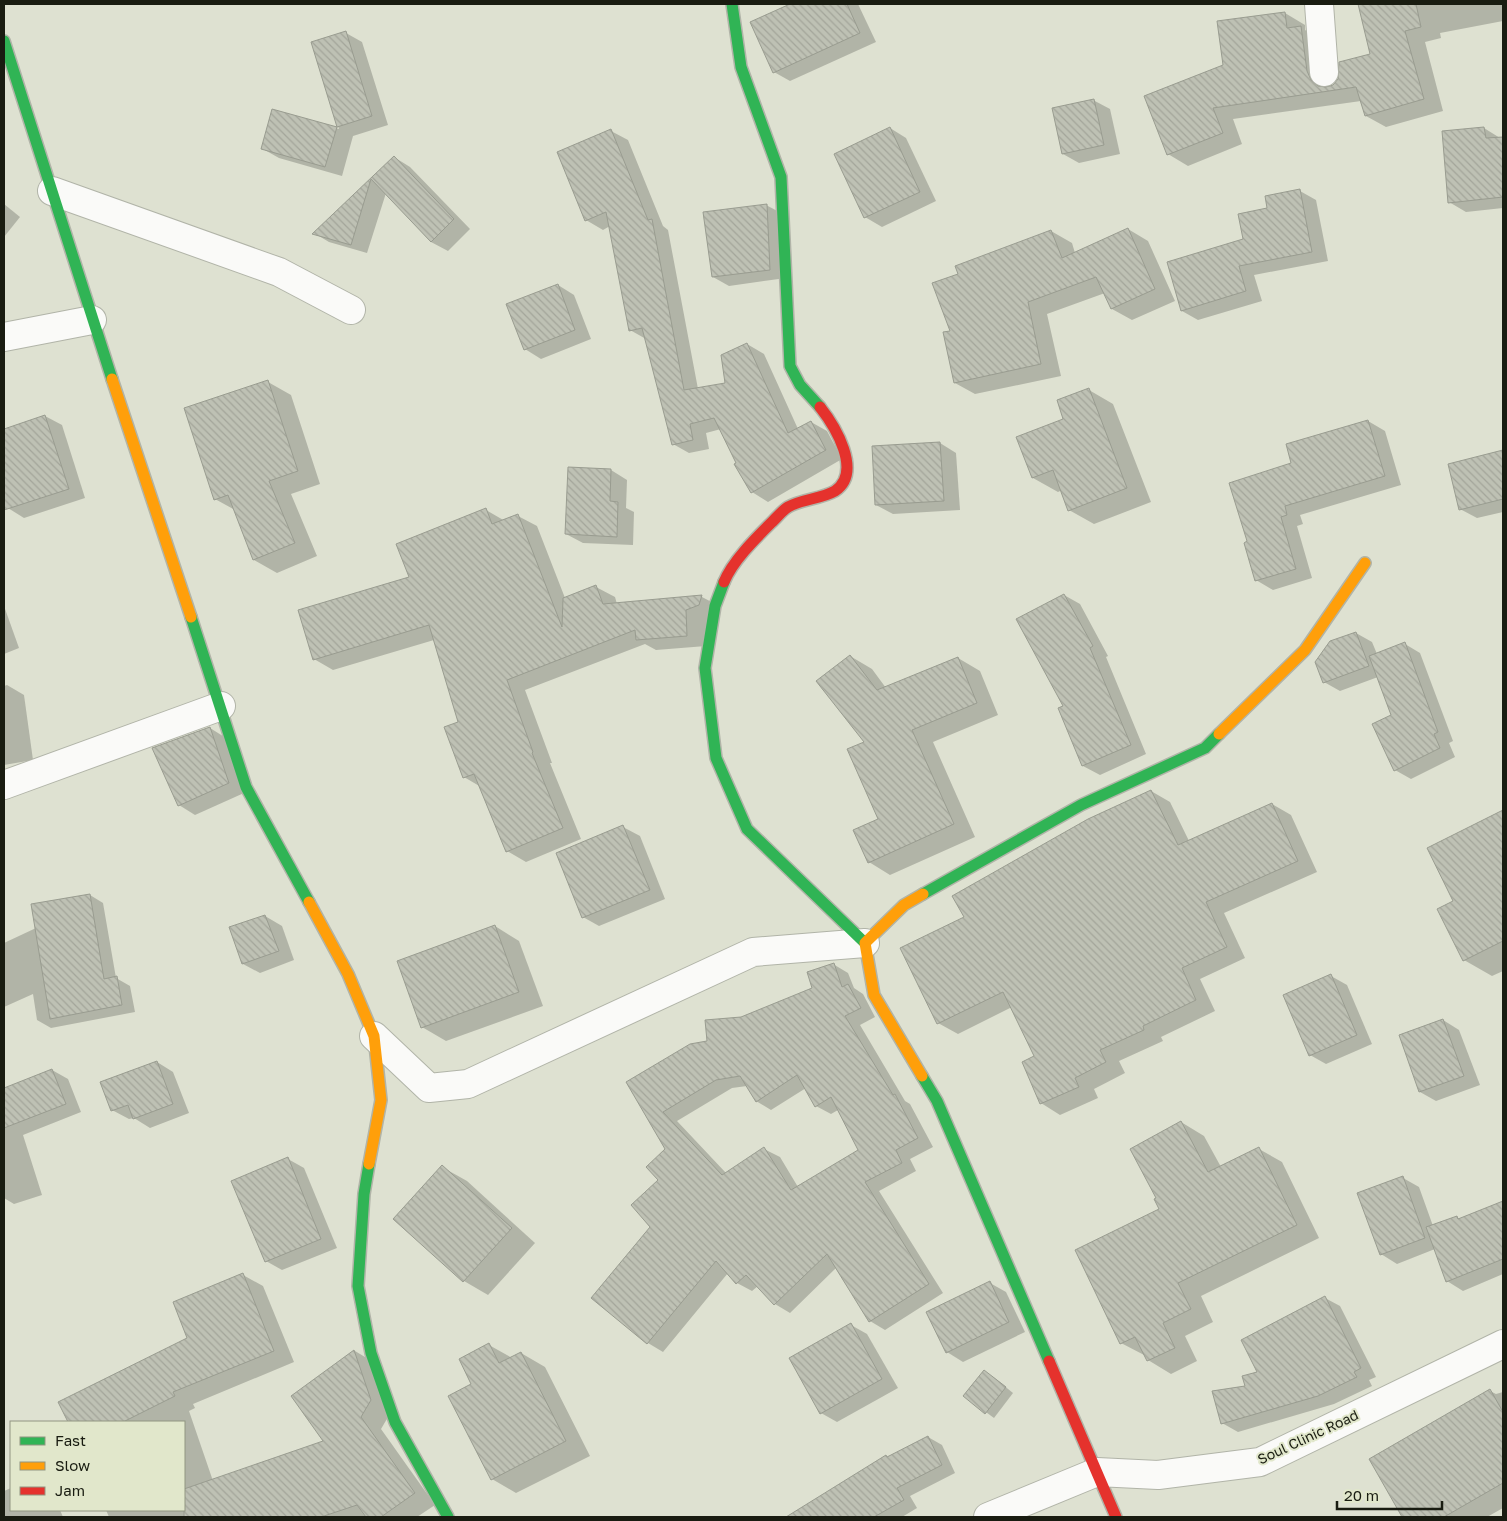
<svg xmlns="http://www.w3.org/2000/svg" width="1507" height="1521" font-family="'Golos Text',sans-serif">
  <defs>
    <pattern id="building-back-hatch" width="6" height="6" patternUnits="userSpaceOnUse" patternTransform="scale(1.25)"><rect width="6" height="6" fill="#bec1b4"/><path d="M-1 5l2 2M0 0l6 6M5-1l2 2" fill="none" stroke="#a3a59a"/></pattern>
  </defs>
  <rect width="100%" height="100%" fill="#dee1d1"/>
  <g fill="#0003" fill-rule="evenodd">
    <polygon points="793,4 858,4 876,42 790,81 774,72 752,22"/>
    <polygon points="1360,4 1503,4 1503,21 1440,33 1441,38 1425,42 1443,111 1386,127 1366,116 1361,101 1233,119 1242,144 1188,166 1168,154 1224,66 1285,13 1305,25 1305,30 1321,39 1327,84 1329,88 1334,86 1371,54"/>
    <polygon points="346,33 362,42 388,125 353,136 342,176 279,158 263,149 273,110 339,129 312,43"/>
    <polygon points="1093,100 1110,109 1120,154 1079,163 1063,154"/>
    <polygon points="890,128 906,138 936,201 882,227 865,217"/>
    <polygon points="1484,128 1500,138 1503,138 1503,208 1466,212 1449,202"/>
    <polygon points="611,131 628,140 663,226 668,230 698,389 726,384 747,344 764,354 798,429 811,422 827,431 842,459 768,502 752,492 721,429 706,433 709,449 689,453 673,444 646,339 630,330 610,226 603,230 586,220"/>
    <polygon points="394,157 410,167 470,229 448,251 431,242 386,193 367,253 329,242 314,233"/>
    <polygon points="1300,191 1316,200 1328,261 1254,275 1262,301 1198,320 1182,311 1244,240 1268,209"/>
    <polygon points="4,204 20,217 4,237"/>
    <polygon points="766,205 783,214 786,278 729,286 713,277"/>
    <polygon points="1128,229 1148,241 1175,301 1132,320 1112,309 1105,293 1047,314 1061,376 975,394 955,383 951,332 960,275 1051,231 1072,243 1075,253"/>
    <polygon points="558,285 574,295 591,339 541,359 525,349"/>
    <polygon points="268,382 291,395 320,484 291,494 317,556 277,573 254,560 235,510 215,499"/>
    <polygon points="1089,390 1113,404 1151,502 1094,524 1069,510 1062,490 1058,492 1033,478 1018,437 1065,419"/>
    <polygon points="45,416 62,425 85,498 24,518 8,508 4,497 4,430"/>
    <polygon points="1368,421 1385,431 1401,485 1300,515 1303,524 1297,526 1312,578 1273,590 1256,580 1249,542 1293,464"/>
    <polygon points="940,443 956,453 960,510 893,514 876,505"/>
    <polygon points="1503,453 1503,512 1477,518 1460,509 1490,455"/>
    <polygon points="611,470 627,480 626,508 634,512 633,545 583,543 566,534"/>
    <polygon points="486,510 505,521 518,516 537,526 565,598 596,587 615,597 617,604 702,597 721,607 706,646 656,650 645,644 525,690 552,763 550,763 581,839 526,862 507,851 481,787 464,777 459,723 434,640 333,670 314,659 411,578"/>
    <polygon points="1064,595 1080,604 1108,656 1106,657 1146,754 1100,775 1083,766 1060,709 1065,707"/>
    <polygon points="4,606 19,648 4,654"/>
    <polygon points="1356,633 1372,642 1377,654 1405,644 1420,653 1453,741 1449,743 1455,757 1411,779 1395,770 1392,715 1378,677 1340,691 1324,682"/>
    <polygon points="850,656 872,669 886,688 958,658 980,671 998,715 933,742 975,837 890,875 869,862 879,820"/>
    <polygon points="7,685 24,695 33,760 4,765 4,686"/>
    <polygon points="210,728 226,738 244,793 195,815 179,805"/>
    <polygon points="1151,791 1170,802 1189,841 1272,804 1291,815 1317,872 1224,913 1245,958 1200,979 1215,1011 1161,1037 1163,1041 1119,1061 1125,1073 1094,1089 1098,1098 1060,1115 1041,1103 1024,1062 1036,1057 1012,1007 958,1034 938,1023 965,917"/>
    <polygon points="1499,814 1503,816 1503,971 1492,976 1464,960 1454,902"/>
    <polygon points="623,827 640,836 665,899 599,926 583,917"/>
    <polygon points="90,895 103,903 116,978 130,986 135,1012 51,1028 37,1020 33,994 4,1007 4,943 36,928"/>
    <polygon points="265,916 282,926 294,960 260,973 243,964"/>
    <polygon points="495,926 519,941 543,1006 446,1041 422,1027"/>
    <path d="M 833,964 L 848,973 L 854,988 L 863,994 L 875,1017 L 860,1025 L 905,1101 L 910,1104 L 933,1147 L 910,1159 L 916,1171 L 879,1191 L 943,1293 L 885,1330 L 870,1321 L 836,1268 L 790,1313 L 775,1304 L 758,1286 L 752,1291 L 737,1283 L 728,1273 L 663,1352 L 648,1343 L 592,1298 L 652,1227 L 660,1180 L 667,1149 L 627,1083 L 708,1042 L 742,1018 L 814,989 ZM 747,1086 L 756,1101 L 771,1110 L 806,1088 L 816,1106 L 831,1114 L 838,1110 L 860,1151 L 798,1187 L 780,1157 L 764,1149 L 726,1173 L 677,1121 L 732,1088 Z"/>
    <polygon points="1331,976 1347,985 1372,1044 1326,1064 1310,1055"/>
    <polygon points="1443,1020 1459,1030 1480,1085 1436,1101 1420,1092"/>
    <polygon points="157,1062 173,1072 189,1113 150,1128 134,1118 129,1119 112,1110"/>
    <polygon points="52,1070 68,1079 81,1112 23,1135 42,1195 14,1204 4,1198 4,1089"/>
    <polygon points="1181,1122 1204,1136 1221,1167 1259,1149 1282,1162 1319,1238 1201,1296 1213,1322 1185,1336 1197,1361 1171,1374 1148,1360 1146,1356 1121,1343 1161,1210"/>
    <polygon points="288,1159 304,1168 337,1248 282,1270 266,1261"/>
    <polygon points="442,1167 467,1181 535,1243 488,1295 464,1281"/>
    <polygon points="1403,1178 1419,1187 1433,1226 1457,1217 1461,1220 1503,1202 1503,1274 1463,1291 1447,1281 1435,1249 1397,1264 1381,1254"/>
    <polygon points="243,1275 263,1286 294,1362 193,1404 195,1408 189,1411 213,1481 325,1442 292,1397 355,1351 375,1363 391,1412 381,1429 435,1505 417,1517 109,1517 106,1510 184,1510 184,1422 69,1422 60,1403 189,1339"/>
    <polygon points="990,1283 1006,1292 1025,1332 963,1362 947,1352"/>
    <polygon points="1325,1298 1340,1306 1376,1377 1369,1380 1372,1386 1334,1404 1238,1432 1222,1423 1247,1387"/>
    <polygon points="851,1325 867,1334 898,1388 837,1422 821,1413"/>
    <polygon points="489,1345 512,1358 521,1353 545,1367 590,1456 516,1493 492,1479 473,1385"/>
    <polygon points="992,1376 1013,1393 994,1418 964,1396"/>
    <polygon points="1490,1391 1496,1394 1503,1392 1503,1508 1487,1517 1404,1517 1371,1459"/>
    <polygon points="928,1437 942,1445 955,1473 910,1496 917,1508 902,1517 789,1517 886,1457 888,1458"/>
    <polygon points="11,1488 11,1510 60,1510 63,1517 4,1517 4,1491"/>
  </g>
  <g fill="url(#building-back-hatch)" stroke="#999c90" fill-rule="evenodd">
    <polygon points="790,4 847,4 860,33 773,73 750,22"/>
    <polygon points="1358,4 1416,4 1421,27 1405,31 1424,99 1365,116 1356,87 1213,108 1223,133 1167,155 1144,96 1223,65 1217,21 1285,12 1287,28 1301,26 1307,71 1311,80 1318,86 1326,87 1333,85 1338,79 1339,62 1370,54"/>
    <polygon points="346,31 372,116 337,127 311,42"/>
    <polygon points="1094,99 1104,145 1062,154 1052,108"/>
    <polygon points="272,109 337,127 325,167 261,149"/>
    <polygon points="890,127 920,192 864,218 834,154"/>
    <polygon points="1484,127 1486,138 1503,137 1503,197 1448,203 1442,131"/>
    <polygon points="611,129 648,220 652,219 684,390 725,383 721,355 747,343 788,433 811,421 826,450 751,493 734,464 736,463 714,418 690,424 693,440 672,445 642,328 629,331 606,212 585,221 557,152"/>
    <polygon points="394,156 454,219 431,242 371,179 351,245 312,234"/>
    <polygon points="1300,189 1312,252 1239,266 1246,291 1181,311 1167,262 1243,239 1238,214 1267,208 1265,196"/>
    <polygon points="767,204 770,270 712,277 703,212"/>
    <polygon points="1128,228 1155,289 1111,309 1096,277 1028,302 1041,364 954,383 943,332 950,331 932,283 958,274 955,266 1051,230 1062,258"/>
    <polygon points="558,284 575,330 524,350 506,304"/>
    <polygon points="268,380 298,471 269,481 295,543 253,560 228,495 214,500 184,408"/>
    <polygon points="1089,388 1127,488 1068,511 1053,470 1032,478 1016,437 1063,419 1057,400"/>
    <polygon points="45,415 69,489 4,510 4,429"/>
    <polygon points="1368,420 1385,476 1285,506 1287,515 1281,517 1296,569 1255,581 1244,543 1247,541 1229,483 1291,463 1286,444"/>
    <polygon points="940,442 944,501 875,505 872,446"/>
    <polygon points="1503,450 1503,499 1459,510 1448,464"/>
    <polygon points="568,467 611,469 610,501 618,502 617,537 565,534"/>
    <polygon points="486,508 492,524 518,514 562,627 563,598 596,585 603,604 702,595 699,605 686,610 687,636 636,640 635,630 507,680 533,752 532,753 563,828 506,852 474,774 463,778 444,727 458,722 429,625 313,660 298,610 409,577 396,544"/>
    <polygon points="1064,594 1093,646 1090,648 1131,745 1082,766 1058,708 1063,706 1016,619"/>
    <polygon points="1356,632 1369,666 1323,683 1315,662 1330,641"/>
    <polygon points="1405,642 1438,732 1434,734 1440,748 1394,771 1372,724 1391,715 1369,656"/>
    <polygon points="850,655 877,690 958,657 977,703 912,730 954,824 868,863 853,830 878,819 847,749 864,742 816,681"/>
    <polygon points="210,727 229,783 178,806 152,748"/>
    <polygon points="1151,790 1178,845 1272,803 1298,861 1206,902 1227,947 1182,968 1196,1000 1143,1026 1144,1030 1100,1050 1106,1062 1075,1078 1079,1087 1040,1104 1022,1062 1034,1056 1003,992 937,1024 900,948 964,917 952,896 1088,819"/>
    <polygon points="1503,810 1503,941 1463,961 1437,909 1453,901 1427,848"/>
    <polygon points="623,825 650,890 582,918 556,853"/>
    <polygon points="90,894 104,979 117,976 122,1005 50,1019 31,904"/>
    <polygon points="265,915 279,951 242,964 229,927"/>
    <polygon points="495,925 519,992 421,1028 397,961"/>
    <path d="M 834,963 L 842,987 L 848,984 L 861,1008 L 845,1016 L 893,1095 L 895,1094 L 918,1138 L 896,1150 L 902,1163 L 865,1182 L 929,1284 L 869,1322 L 827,1254 L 774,1305 L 746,1275 L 736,1284 L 716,1261 L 647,1344 L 591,1298 L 650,1227 L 631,1205 L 658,1180 L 646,1167 L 665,1149 L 626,1082 L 690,1044 L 707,1041 L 705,1020 L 741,1017 L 812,988 L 807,972 ZM 797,1075 L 815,1107 L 831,1097 L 858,1150 L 791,1190 L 764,1147 L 722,1175 L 663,1112 L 716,1080 L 740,1076 L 756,1102 Z"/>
    <polygon points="1331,974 1357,1035 1309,1056 1283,995"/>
    <polygon points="1443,1019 1464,1076 1419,1092 1399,1035"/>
    <polygon points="157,1061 173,1104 133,1119 128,1105 111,1111 100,1082"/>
    <polygon points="52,1069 66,1104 4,1128 4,1088"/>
    <polygon points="1181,1121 1208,1172 1259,1147 1297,1225 1178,1283 1191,1309 1163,1323 1175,1348 1147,1361 1135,1337 1120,1344 1075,1250 1159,1209 1154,1199 1156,1198 1130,1149"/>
    <polygon points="288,1157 321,1239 265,1262 231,1181"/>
    <polygon points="442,1165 512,1228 463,1282 393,1219"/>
    <polygon points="1403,1176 1425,1238 1380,1255 1357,1193"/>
    <polygon points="1503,1201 1503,1259 1446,1282 1426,1227 1457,1216 1458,1219"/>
    <polygon points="243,1273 274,1351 173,1392 175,1396 123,1422 68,1422 58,1402 187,1338 173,1302"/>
    <polygon points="990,1281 1009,1322 946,1353 926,1312"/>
    <polygon points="1325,1296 1361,1368 1354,1372 1357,1377 1318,1396 1221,1424 1212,1391 1245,1386 1242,1376 1257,1372 1241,1340"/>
    <polygon points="851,1323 882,1379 820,1414 789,1358"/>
    <polygon points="489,1343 499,1363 521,1352 566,1441 491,1480 448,1396 471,1384 459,1359"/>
    <polygon points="354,1350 371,1400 361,1417 415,1493 381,1517 366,1517 357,1505 321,1517 184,1517 184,1489 323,1441 291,1396"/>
    <polygon points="984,1370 1006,1387 985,1414 963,1396"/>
    <polygon points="1490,1389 1503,1412 1503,1483 1444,1517 1402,1517 1369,1459"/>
    <polygon points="928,1436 942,1465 897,1488 904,1500 874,1517 786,1517 886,1455 887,1457"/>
  </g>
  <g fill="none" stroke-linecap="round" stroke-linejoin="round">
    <defs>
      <g id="street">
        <polyline points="1319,4 1324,72"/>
        <polyline points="52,191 279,272 351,310"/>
        <polyline points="4,337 92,320"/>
        <polyline points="4,785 221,706"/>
        <polyline points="374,1036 429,1088 468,1084 753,952 865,943"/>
        <polyline points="988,1517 1097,1472 1158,1475 1260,1462 1503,1344"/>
      </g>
      <g id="fast">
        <polyline points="732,4 741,67 781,177 790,366 800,385 820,407"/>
        <polyline points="4,41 112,379"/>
        <polyline points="724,582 715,606 705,668 716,758 747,829 865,943"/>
        <polyline points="191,617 246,787 309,902"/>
        <polyline points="923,894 1081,805 1205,748 1219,734"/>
        <polyline points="922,1076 937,1101 1049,1361"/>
        <polyline points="369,1164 364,1194 358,1286 371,1353 395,1422 448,1517"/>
      </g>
      <g id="slow">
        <polyline points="112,379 191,617"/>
        <polyline points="1219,734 1305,650 1365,563"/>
        <polyline points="309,902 348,974 374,1036 381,1100 369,1164"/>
        <polyline points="922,1076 874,995 865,943 904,905 923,894"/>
      </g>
      <g id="jam">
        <path d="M 724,582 C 733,560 757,537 774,520 C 778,516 783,510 788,507 C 802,499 821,499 835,491 C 863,472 835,426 820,407"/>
        <polyline points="1049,1361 1116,1517"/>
      </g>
    </defs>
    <use href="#street" stroke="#b1b4a8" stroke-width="30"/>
    <use href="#fast" stroke="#b1b4a8" stroke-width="14"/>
    <use href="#slow" stroke="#b1b4a8" stroke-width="14"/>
    <use href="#jam" stroke="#b1b4a8" stroke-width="14"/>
    <use href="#street" stroke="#fafaf8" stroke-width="28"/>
    <use href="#fast" stroke="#30b455" stroke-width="11"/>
    <use href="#slow" stroke="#ff9f0a" stroke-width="11"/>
    <use href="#jam" stroke="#e5322d" stroke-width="11"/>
  </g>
  <g text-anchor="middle" stroke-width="4" stroke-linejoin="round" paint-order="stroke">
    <g font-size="14" fill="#191c11" stroke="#e1e7cb">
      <text transform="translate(1308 1437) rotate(-25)" y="5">Soul Clinic Road</text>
    </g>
  </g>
  <rect width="1507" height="1521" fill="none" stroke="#191c11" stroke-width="10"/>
  <rect x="10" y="1421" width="175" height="90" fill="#e1e7cb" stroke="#919681"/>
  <rect x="20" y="1437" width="25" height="8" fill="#30b455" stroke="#919681"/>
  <text x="55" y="1446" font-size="15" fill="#191c11">Fast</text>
  <rect x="20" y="1462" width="25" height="8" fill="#ff9f0a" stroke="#919681"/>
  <text x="55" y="1471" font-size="15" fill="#191c11">Slow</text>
  <rect x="20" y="1487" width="25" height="8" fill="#e5322d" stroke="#919681"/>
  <text x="55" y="1496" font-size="15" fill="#191c11">Jam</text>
  <path d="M1337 1501v8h105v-8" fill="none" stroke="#191c11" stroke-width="2.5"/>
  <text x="1344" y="1501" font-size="15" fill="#191c11" stroke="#e1e7cb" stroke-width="4" paint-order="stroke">20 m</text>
</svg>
